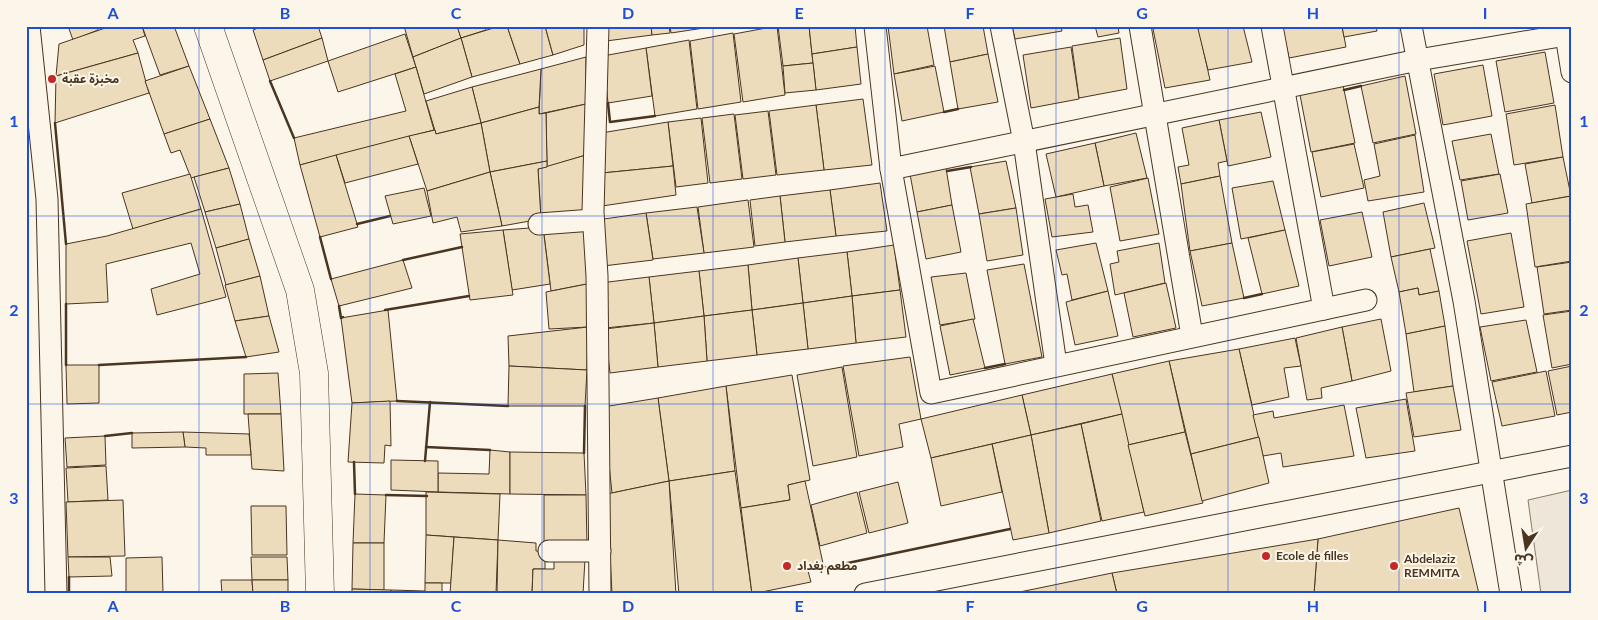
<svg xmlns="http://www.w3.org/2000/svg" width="1598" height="620" font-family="Lato,'Noto Sans Arabic',sans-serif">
  <rect width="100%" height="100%" fill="#fbf6e9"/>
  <polygon fill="#ede6d9" stroke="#887966" points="1572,490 1572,594 1541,594 1528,500"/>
  <g fill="#ecdcbc" stroke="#4a3520">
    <polygon points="68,26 97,26 98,30 73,40"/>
    <polygon points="111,26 142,26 145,36 133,40 138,53 56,76 59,44"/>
    <polygon points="142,26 174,26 189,66 160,75"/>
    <polygon points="263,26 318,26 322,38 263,60 253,30"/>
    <polygon points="404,26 457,26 461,38 413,57"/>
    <polygon points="457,26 485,26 486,30 461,38"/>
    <polygon points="500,26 507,26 520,64 472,77 461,38"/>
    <polygon points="507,26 545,26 553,55 520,64"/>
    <polygon points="545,26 584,26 584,45 553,55"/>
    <polygon points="605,26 651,26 652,35 606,41"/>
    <polygon points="651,26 669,26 670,33 652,35"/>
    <polygon points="670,26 704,26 704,28 671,33"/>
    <polygon points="777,26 785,95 743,102 734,34"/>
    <polygon points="778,26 809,26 813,63 783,66"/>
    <polygon points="809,26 855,26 857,47 812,54"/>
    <polygon points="888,26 927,26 934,65 894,74"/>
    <polygon points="944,26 983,26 988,54 950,62"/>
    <polygon points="1012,26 1061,26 1062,31 1015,39"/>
    <polygon points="1095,26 1118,26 1119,33 1098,37"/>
    <polygon points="1166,26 1198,26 1210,80 1165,88 1153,29"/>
    <polygon points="1211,26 1243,26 1252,62 1208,70 1198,29"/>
    <polygon points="1282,26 1342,26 1346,47 1289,58"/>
    <polygon points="1342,26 1376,26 1377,31 1344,37"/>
    <polygon points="733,33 741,102 698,109 690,41"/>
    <polygon points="405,34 416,67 338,92 328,61"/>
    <polygon points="322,38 328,61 270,81 263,60"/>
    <polygon points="461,38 472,77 424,94 413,57"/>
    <polygon points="1120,38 1127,89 1079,98 1072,46"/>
    <polygon points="689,40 697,109 655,116 646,48"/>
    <polygon points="857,47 861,84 816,90 812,54"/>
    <polygon points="1071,47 1079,99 1031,108 1023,55"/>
    <polygon points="646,48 652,96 608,103 603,56"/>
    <polygon points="1545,52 1554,103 1505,112 1496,61"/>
    <polygon points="138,53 149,93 55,123 56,76"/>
    <polygon points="988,54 998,102 958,109 950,62"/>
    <polygon points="586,57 586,104 539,114 541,69"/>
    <polygon points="813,63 816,90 785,93 783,66"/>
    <polygon points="1483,65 1492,116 1443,125 1434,74"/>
    <polygon points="189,66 210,119 164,134 145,81"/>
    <polygon points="935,66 944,112 902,121 894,74"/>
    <polygon points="416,67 434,130 300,165 294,138 406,111 395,74"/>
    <polygon points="541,69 539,107 481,123 472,87"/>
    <polygon points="1405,76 1416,134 1373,143 1361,86"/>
    <polygon points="1343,85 1355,143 1311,152 1300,95"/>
    <polygon points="472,87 481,123 436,134 426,101"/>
    <polygon points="863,99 872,165 824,170 816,105"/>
    <polygon points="586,104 586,155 547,167 546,113"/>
    <polygon points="816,105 824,170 777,175 769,111"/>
    <polygon points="1555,105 1563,157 1514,165 1506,114"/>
    <polygon points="539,107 539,114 546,113 547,161 490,172 481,123"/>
    <polygon points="768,111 776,175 743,179 735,115"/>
    <polygon points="1261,112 1271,157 1228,166 1219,120"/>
    <polygon points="734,114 742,179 710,183 702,118"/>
    <polygon points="701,118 708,183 676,187 668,122"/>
    <polygon points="210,119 229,168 191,178 180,150 171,153 164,134"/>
    <polygon points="1219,120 1227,161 1218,163 1220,176 1181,184 1178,167 1189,165 1182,128"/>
    <polygon points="668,122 673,166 602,173 601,133"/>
    <polygon points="481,123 490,172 427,191 409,136 435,130 436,134"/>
    <polygon points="1136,133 1147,178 1104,186 1095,143"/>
    <polygon points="1491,134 1499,174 1460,180 1452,141"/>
    <polygon points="1415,135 1424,192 1368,201 1364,180 1380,176 1374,144"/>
    <polygon points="409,136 418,164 345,183 336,155"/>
    <polygon points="1095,143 1104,186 1056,197 1046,154"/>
    <polygon points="1354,144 1364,188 1321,197 1312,152"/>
    <polygon points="336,155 358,227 320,237 300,165"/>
    <polygon points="586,155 587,216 541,219 538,169"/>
    <polygon points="1563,157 1571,196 1532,203 1525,164"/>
    <polygon points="547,161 547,167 538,169 541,219 502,226 490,172"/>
    <polygon points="1006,161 1016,208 979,214 970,167"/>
    <polygon points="673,166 676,195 602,206 602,173"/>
    <polygon points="229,168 240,204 205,212 194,177"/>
    <polygon points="946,168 952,205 917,212 910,174"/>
    <polygon points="490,172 502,226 461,232 457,217 433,223 427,191"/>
    <polygon points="190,174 201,209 133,229 122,193"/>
    <polygon points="1500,174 1508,213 1468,220 1461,181"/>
    <polygon points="1220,176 1232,243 1190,251 1181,184"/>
    <polygon points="1148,178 1159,234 1120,241 1110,187"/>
    <polygon points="1273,181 1285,230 1241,239 1232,188"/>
    <polygon points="880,183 887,231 836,236 830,190"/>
    <polygon points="424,188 431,216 393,224 385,196"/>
    <polygon points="830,190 836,236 785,242 780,196"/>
    <polygon points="1073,194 1075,207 1088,205 1093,232 1052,237 1045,199"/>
    <polygon points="780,196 785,242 755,246 750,200"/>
    <polygon points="1571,196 1572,261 1535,267 1526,204"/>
    <polygon points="748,200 754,247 704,253 698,207"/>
    <polygon points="1424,203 1435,248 1391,257 1383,212"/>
    <polygon points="240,204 249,239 216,248 205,212"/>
    <polygon points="952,205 961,252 926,259 917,212"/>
    <polygon points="697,207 704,253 653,259 646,213"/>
    <polygon points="1016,208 1023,255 987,261 979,214"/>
    <polygon points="201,209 226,297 157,315 151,289 200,274 191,243 106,264 108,302 66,304 66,244 107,236"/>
    <polygon points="1362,212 1372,257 1329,266 1320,220"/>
    <polygon points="646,213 653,260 603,266 597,220"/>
    <polygon points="543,227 587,227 587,284 551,291"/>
    <polygon points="543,227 550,284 512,290 503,230"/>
    <polygon points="503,230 513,295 470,300 460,234"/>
    <polygon points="1285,230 1299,286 1262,294 1248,238"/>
    <polygon points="1511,233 1524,307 1481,314 1467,241"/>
    <polygon points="249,239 260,276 226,285 216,248"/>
    <polygon points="1096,243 1108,291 1072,300 1067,274 1062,275 1056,250"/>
    <polygon points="1159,243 1165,283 1115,295 1110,264 1119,262 1117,251"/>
    <polygon points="1232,243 1244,298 1202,306 1190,251"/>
    <polygon points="894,245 900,290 852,296 847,252"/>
    <polygon points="1430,249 1439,291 1419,295 1418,288 1399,292 1391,257"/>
    <polygon points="847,252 852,296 803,303 798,258"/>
    <polygon points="798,258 803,303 752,310 748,265"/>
    <polygon points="403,260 412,288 339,306 331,279"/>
    <polygon points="1572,262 1572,310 1544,314 1537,267"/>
    <polygon points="1024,264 1042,357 1005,364 987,270"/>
    <polygon points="748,265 752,310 704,316 699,271"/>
    <polygon points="699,271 704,316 654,323 649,277"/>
    <polygon points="966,273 975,319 940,325 931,277"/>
    <polygon points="260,276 269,316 235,321 225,285"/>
    <polygon points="649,277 654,323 605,328 600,283"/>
    <polygon points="1166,283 1176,328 1133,337 1124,293"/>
    <polygon points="587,284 588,327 549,329 546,292"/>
    <polygon points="1418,288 1419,295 1439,291 1445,326 1406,334 1399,292"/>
    <polygon points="900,290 906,337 856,343 852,296"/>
    <polygon points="1108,291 1118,336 1075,345 1066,302"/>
    <polygon points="852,296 856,343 808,349 803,303"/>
    <polygon points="803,303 808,349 757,355 752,310"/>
    <polygon points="388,310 397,401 352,403 341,318"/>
    <polygon points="752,310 757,355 707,361 704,316"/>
    <polygon points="1572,311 1572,364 1552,368 1543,315"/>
    <polygon points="269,316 279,352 246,357 235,321"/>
    <polygon points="704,316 707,361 658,367 654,323"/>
    <polygon points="973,319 985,368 950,375 940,326"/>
    <polygon points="1381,319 1391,371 1352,381 1342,327"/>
    <polygon points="1526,320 1537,372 1491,381 1480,327"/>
    <polygon points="654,323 658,367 610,373 605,329"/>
    <polygon points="1445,326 1453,386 1414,392 1406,334"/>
    <polygon points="588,327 587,370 509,366 508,336"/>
    <polygon points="1342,327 1352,381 1321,388 1322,398 1307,400 1296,338"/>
    <polygon points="1295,338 1301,366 1284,368 1289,397 1252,405 1239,349"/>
    <polygon points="1239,349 1259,437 1191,454 1169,361"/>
    <polygon points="910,357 921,419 899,424 903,447 859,456 843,366"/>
    <polygon points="1169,361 1185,432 1128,445 1112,374"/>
    <polygon points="66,365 99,365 99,403 67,404"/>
    <polygon points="509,366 587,370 585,406 508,406"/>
    <polygon points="1572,366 1572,412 1557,415 1548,371"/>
    <polygon points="842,367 857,457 813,466 797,375"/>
    <polygon points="1546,371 1555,416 1502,426 1492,382"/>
    <polygon points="278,373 281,414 244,414 244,374"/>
    <polygon points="1112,374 1122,414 1031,435 1022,395"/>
    <polygon points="792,375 810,480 788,485 790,500 741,508 726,386"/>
    <polygon points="726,386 735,471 669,481 658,398"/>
    <polygon points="1453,386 1461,430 1414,437 1406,393"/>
    <polygon points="1022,395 1031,435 931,458 921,419"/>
    <polygon points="658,398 669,481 612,493 603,407"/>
    <polygon points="1406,399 1415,451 1366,458 1356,408"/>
    <polygon points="390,401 391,446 385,445 384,463 348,462 352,403"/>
    <polygon points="1344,405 1354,456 1283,467 1281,453 1263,456 1253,415 1273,411 1274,418"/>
    <polygon points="248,414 281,414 284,471 252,469"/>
    <polygon points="1122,414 1144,512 1102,521 1081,424"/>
    <polygon points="1081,424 1101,521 1049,533 1031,435"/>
    <polygon points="183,432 249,434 251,455 206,455 206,448 185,447"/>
    <polygon points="183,432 185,447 132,448 132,433"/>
    <polygon points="1185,432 1203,503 1145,516 1128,445"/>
    <polygon points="1031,435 1049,533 1013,540 992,444"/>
    <polygon points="105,436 106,465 67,467 65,438"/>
    <polygon points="1259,437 1269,483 1202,501 1191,454"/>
    <polygon points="992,444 1002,492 941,506 931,458"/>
    <polygon points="490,450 510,452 510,494 438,492 438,473 489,474"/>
    <polygon points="510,452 584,453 586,495 510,494"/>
    <polygon points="391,460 438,461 438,492 391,490"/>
    <polygon points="106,466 108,500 68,502 66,468"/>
    <polygon points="735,471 752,594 679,594 669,481"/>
    <polygon points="669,481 676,594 612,594 607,494"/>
    <polygon points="805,481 824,568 808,571 811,582 752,594 741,508 790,500 788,485"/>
    <polygon points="898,482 908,523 869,533 859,492"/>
    <polygon points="426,492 500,494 498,540 426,535"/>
    <polygon points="857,492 867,533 820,546 811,505"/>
    <polygon points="355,494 386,495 384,543 353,543"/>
    <polygon points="544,495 586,495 587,546 544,546"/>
    <polygon points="123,500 125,556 68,557 66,502"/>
    <polygon points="251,506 286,506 287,555 252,555"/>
    <polygon points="1459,508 1479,594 1314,594 1318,539"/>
    <polygon points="426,535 454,537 451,583 425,583"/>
    <polygon points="454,537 498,540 496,594 450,594"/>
    <polygon points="1318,539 1314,594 1117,594 1112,573"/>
    <polygon points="498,540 536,543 536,551 545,551 545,569 533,569 532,594 497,594"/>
    <polygon points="353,543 384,543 384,590 352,589"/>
    <polygon points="68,557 110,557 112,576 69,577"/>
    <polygon points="162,557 163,593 126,594 126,558"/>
    <polygon points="251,557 287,557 288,580 252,580"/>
    <polygon points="554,558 585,559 583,594 532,594 533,569 554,569"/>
    <polygon points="1112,573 1117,594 1010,594"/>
    <polygon points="221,580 252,580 253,594 222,594"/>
    <polygon points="252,580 288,580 288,594 253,594"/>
    <polygon points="425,583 442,583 442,594 391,594 391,590 425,591"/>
    <polygon points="352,589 391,590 391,594 352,594"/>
  </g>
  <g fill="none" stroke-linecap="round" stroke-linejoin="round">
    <defs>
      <g id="street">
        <polyline points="29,26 47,199 56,594"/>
        <polyline points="598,26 593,212 597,276 600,594"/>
        <polyline points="875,26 891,169 931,393 1366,300"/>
        <polyline points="1001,26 1024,142 1056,365"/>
        <polyline points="1140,26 1192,336"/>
        <polyline points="1272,26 1324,309"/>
        <polyline points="1411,26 1464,301 1511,594"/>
        <polyline points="1566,35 1572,72"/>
        <polyline points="891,169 1418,60 1572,34"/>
        <polyline points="539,224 593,220"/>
        <polyline points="549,551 600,551"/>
        <polyline points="865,594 1572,456"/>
      </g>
      <polyline id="primary" points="208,26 300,290 314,373 320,594"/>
    </defs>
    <use href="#street" stroke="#4a3520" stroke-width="23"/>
    <use href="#primary" stroke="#4a3520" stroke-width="29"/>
    <use href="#street" stroke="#fbf6e9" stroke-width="21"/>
    <use href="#primary" stroke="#fbf6e9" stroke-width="28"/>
    <g stroke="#4a3520" stroke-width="2.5">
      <polyline points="270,81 294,138"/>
      <polyline points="1344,90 1361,86"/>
      <polyline points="608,103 610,122 655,116"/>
      <polyline points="944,112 958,109"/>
      <polyline points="55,123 66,244"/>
      <polyline points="947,171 971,167"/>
      <polyline points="357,224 390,216"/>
      <polyline points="320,237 331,279"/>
      <polyline points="403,260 462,247"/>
      <polyline points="1244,298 1262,294"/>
      <polyline points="66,304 66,365"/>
      <polyline points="339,306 341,318 343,317"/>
      <polyline points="385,310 469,296"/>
      <polyline points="99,365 246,357"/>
      <polyline points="985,368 1005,364"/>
      <polyline points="397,401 508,406"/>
      <polyline points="105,436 132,433"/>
      <polyline points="426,447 490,450"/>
      <polyline points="584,453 585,406"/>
      <polyline points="425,461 430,402"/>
      <polyline points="354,462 355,494"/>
      <polyline points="386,495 427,496"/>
      <polyline points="824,566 824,568 1010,529"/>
      <polyline points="69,577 69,594"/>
    </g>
  </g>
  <path fill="none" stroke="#1d4ed8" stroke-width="1" stroke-opacity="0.55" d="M 199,26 L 199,594M 370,26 L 370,594M 542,26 L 542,594M 713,26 L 713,594M 885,26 L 885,594M 1056,26 L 1056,594M 1228,26 L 1228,594M 1399,26 L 1399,594M 26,216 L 1572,216M 26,404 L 1572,404"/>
  <g fill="#c62828" stroke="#fbf6e9" stroke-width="2">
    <circle cx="52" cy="79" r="5"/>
    <circle cx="1266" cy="556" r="5"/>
    <circle cx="787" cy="566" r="5"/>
    <circle cx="1394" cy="566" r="5"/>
  </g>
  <g text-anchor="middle" stroke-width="4" stroke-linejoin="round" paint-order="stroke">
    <g font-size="12" font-weight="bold" fill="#4a3520" stroke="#fbf6e9" text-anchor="start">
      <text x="62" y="83">مخبزة عقبة</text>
      <text x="1276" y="560">Ecole de filles</text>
      <text x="1404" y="563">Abdelaziz<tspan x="1404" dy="14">REMMITA</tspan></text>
      <text x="797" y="570">مطعم بغداد</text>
    </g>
  </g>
  <rect width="1598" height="620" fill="none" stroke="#fbf6e9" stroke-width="55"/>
  <g transform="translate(1526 548) rotate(192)" stroke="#fbf6e9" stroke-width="4" paint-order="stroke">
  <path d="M0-4L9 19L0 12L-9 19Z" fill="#4a3520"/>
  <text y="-8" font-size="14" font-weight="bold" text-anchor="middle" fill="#4a3520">ش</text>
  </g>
  <rect x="28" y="28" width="1542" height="564" fill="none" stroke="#1d4ed8" stroke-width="2"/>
  <g font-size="16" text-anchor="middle" font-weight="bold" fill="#1d4ed8">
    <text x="113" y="19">A</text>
    <text x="285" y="19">B</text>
    <text x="456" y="19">C</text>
    <text x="628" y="19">D</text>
    <text x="799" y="19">E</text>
    <text x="970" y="19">F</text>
    <text x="1142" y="19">G</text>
    <text x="1313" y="19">H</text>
    <text x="1485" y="19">I</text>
    <text x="14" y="127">1</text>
    <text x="1584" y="127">1</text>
    <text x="14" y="316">2</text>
    <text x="1584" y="316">2</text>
    <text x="14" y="504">3</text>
    <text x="1584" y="504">3</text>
    <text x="113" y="612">A</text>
    <text x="285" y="612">B</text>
    <text x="456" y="612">C</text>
    <text x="628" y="612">D</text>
    <text x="799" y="612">E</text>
    <text x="970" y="612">F</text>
    <text x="1142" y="612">G</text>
    <text x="1313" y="612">H</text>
    <text x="1485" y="612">I</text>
  </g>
</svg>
